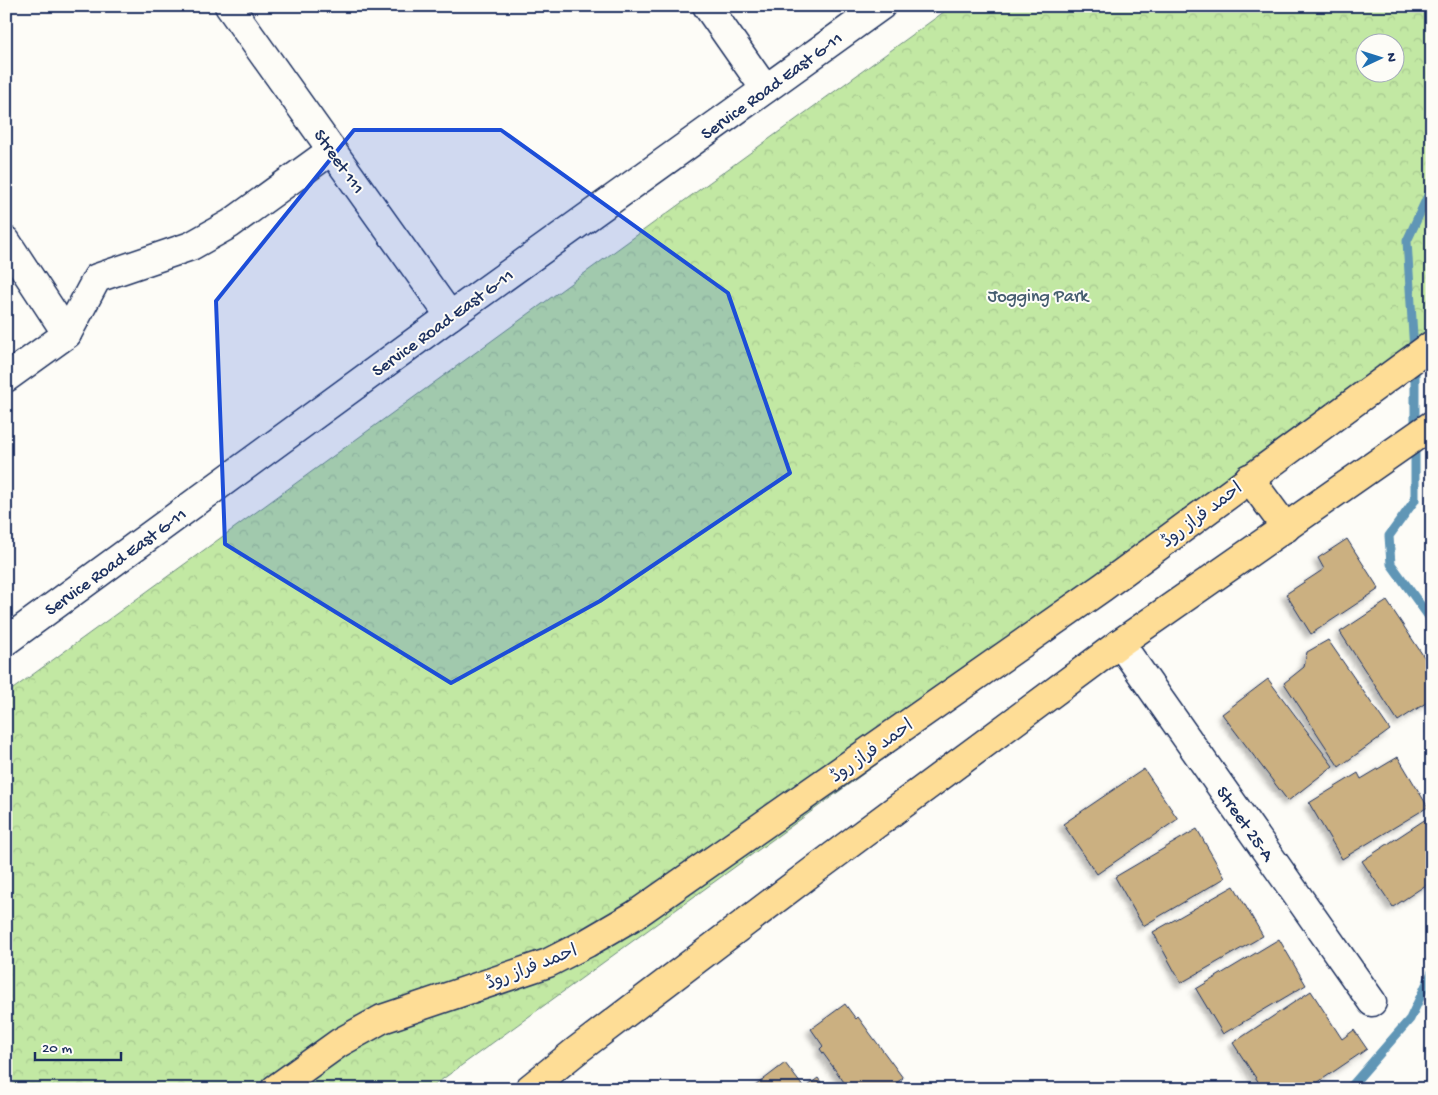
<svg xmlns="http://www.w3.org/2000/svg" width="1438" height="1095" font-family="'Gochi Hand','Playpen Sans Arabic',sans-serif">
  <defs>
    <pattern id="forest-crowns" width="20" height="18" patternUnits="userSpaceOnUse" patternTransform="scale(1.25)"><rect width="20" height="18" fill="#c2e8a3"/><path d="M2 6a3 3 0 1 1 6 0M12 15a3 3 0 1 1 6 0" fill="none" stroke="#a6c78f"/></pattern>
    <filter id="shadow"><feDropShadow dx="-4.5" dy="4.5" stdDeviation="2.5" flood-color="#0004"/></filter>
  </defs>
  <rect width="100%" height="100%" fill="#fdfcf7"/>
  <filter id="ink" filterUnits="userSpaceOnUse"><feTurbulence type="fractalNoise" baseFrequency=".02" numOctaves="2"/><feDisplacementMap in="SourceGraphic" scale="10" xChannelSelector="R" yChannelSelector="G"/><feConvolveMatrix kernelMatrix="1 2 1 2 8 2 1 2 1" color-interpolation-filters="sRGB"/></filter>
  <g filter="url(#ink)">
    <path fill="url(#forest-crowns)" stroke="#6e8c80" fill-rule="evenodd" d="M 952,6 L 1432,6 L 1432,361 L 429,1089 L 6,1089 L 6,694 ZM 1366,42 L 1396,42 L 1396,72 L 1366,72 Z"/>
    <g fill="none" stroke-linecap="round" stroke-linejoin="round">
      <g stroke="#6196b6" stroke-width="9">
        <polyline points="1414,351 1407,241 1432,187"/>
        <polyline points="1415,364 1415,500 1389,536 1391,564 1432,621"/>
        <polyline points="1349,1089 1410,1019 1432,972"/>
      </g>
    </g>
    <g fill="#cbb081" stroke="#1b2f5e" filter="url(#shadow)">
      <polygon points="1347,539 1379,589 1311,634 1286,594 1324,569 1318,558"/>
      <polygon points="1387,601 1432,669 1432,699 1398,721 1340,632"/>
      <polygon points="1328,640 1390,730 1339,767 1284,683 1304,667 1307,652"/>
      <polygon points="1268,679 1333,766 1288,801 1222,714"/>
      <polygon points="1398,757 1428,807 1342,859 1309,803 1358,773 1361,779"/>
      <polygon points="1144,769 1178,819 1097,874 1063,824"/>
      <polygon points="1432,815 1432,881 1393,907 1362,861"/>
      <polygon points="1197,829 1225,878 1143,926 1115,877"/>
      <polygon points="1234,886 1263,936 1181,983 1153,932"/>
      <polygon points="1279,939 1306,985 1223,1034 1196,989"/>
      <polygon points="1311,991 1342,1039 1354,1030 1367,1049 1308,1089 1263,1089 1233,1043"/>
      <polygon points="845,1004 856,1019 858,1017 903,1078 888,1089 849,1089 820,1049 823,1046 811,1029"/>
      <polygon points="785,1063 804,1088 818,1078 826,1089 757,1089 755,1086"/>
    </g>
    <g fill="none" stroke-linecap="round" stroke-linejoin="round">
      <defs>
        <g id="minor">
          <polyline points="229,6 450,316"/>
          <polyline points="707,6 765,89"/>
          <polyline points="6,241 67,334"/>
          <polyline points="6,378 67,334 97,278 191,246 230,224 332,150"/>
          <polyline points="6,641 450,316 881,6"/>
          <polyline points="1120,643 1372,1002"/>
        </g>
        <g id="major">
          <polyline points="1249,478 1286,528"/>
          <polyline points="275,1089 339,1043 382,1019 548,963 587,943 635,915 1103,587 1432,345"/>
          <polyline points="529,1089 576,1051 813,871 1120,643 1432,425"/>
        </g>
      </defs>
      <use href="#minor" stroke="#1b2f5e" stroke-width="31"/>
      <use href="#major" stroke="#1b2f5e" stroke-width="31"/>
      <use href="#minor" stroke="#fdfcf7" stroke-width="28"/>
      <use href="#major" stroke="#fedd96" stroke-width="28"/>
    </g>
  </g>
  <path fill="#1d4ed8" fill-opacity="0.2" stroke="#1d4ed8" stroke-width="4" stroke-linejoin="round" d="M 354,130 L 501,130 L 728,293 L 790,473 L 600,601 L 451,683 L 225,544 L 216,301 Z"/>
  <g text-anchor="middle" stroke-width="4" stroke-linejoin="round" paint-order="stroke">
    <g font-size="18" fill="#1b2f5e" stroke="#fdfcf7">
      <text transform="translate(771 85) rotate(-36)" y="6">Service Road East G-11</text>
      <text transform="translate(340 161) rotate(55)" y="6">Street 111</text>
      <text transform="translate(442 322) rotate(-36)" y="6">Service Road East G-11</text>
      <text transform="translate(1201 514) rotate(-37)" y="6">احمد فراز روڈ</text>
      <text transform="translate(115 561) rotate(-36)" y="6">Service Road East G-11</text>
      <text transform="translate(871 750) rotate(-35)" y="6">احمد فراز روڈ</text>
      <text transform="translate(1246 823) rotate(55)" y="6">Street 25-A</text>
      <text transform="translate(531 966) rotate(-21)" y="6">احمد فراز روڈ</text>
    </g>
    <g font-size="18" fill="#455d6f" stroke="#fdfcf7">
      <text x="1038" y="301">Jogging Park</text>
    </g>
  </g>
  <rect width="1438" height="1095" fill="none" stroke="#fdfcf7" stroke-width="25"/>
  <rect x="12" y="12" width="1413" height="1070" fill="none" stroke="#1b2f5e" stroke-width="2" filter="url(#ink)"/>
  <g transform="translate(1380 58) rotate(86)"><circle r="24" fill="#fdfcf7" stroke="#a3aaba"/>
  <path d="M0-4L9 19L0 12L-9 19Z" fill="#1f6fb2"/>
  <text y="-8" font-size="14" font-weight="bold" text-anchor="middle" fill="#1b2f5e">N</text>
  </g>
  <path d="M35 1052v8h86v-8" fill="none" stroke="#1b2f5e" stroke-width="2.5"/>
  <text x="42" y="1052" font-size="15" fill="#1b2f5e" stroke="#fdfcf7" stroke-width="4" paint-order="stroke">20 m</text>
</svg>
